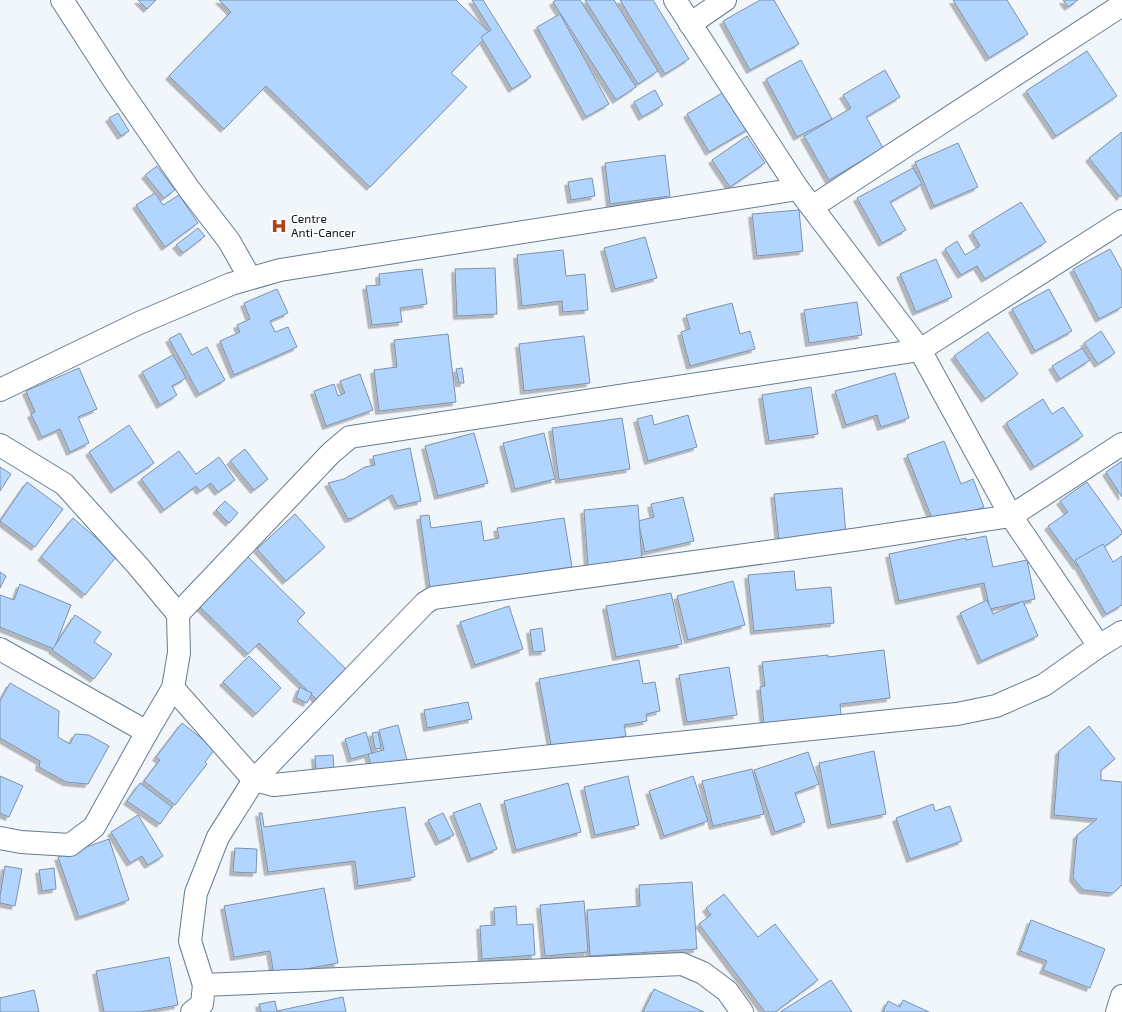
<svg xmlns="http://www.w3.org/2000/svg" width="1122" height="1012" font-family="'Exo 2',sans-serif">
  <defs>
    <filter id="shadow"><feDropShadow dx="-3.5" dy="3.5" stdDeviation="0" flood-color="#0004"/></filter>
  </defs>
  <rect width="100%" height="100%" fill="#f1f6fb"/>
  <g fill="#b2d5ff" stroke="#7d92ab" filter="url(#shadow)">
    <polygon points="138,0 156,0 147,9"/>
    <polygon points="219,0 456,0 490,33 451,73 467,87 370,187 266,86 224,129 169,76 231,12"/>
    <polygon points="472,0 483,0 531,77 512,89 481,37 491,30"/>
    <polygon points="556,0 580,0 636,87 616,100 553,2"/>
    <polygon points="585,0 614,0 658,71 638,84"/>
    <polygon points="620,0 653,0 689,59 665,74"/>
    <polygon points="760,0 774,0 799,44 750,70 723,21"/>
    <polygon points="953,0 1007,0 1028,34 989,58"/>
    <polygon points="1063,0 1078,0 1068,7"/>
    <polygon points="560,14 609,104 586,117 537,27"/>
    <polygon points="1087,51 1117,96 1056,136 1026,91"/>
    <polygon points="801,60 832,119 797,137 766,79"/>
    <polygon points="885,70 900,97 866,117 883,148 829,180 804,136 851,108 843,95"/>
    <polygon points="655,90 663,105 642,117 634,102"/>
    <polygon points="727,90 750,128 709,152 687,114"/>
    <polygon points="118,113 129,131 121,136 109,118"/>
    <polygon points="1122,132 1122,195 1120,197 1089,158"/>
    <polygon points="747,136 765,163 730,187 712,160"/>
    <polygon points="958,143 978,187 934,206 915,162"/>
    <polygon points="665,155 670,196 610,204 605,163"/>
    <polygon points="157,166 175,190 164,198 145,175"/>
    <polygon points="913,168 922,184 890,202 906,230 882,243 857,198"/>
    <polygon points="592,178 595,196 571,200 568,182"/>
    <polygon points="155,193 163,205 179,195 198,223 165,247 136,205"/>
    <polygon points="1021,202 1046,242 985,279 977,266 961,275 945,249 957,241 965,255 980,246 972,232"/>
    <polygon points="799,210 803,251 757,256 752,214"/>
    <polygon points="198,228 205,236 183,253 176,245"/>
    <polygon points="645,237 657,278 615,289 604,248"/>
    <polygon points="1110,249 1122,271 1122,307 1099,319 1073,269"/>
    <polygon points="563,250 566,276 585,274 588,310 563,312 562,301 522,306 517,255"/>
    <polygon points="936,259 952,297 916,312 900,274"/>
    <polygon points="495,268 497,314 457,316 455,269"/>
    <polygon points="422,269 427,304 400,308 402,322 372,325 366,286 380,285 379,274"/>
    <polygon points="277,289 288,313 270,321 275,332 288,327 297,347 234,375 220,341 240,332 237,325 250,319 244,303"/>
    <polygon points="1049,289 1072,331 1035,351 1012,309"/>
    <polygon points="857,302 862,335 809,343 804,310"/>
    <polygon points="732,303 740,334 750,331 755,349 690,366 681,332 690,329 686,315"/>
    <polygon points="1101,331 1115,353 1098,364 1084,343"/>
    <polygon points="988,332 1018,374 985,399 954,356"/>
    <polygon points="180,333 192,355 207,347 225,380 199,394 169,339"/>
    <polygon points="448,334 456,402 379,411 374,370 397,367 394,340"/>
    <polygon points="584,336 590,383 524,391 519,344"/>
    <polygon points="1082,348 1090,360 1060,379 1052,366"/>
    <polygon points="173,355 186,378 172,386 177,395 160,405 142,372"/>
    <polygon points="79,368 97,409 78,417 89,443 70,452 60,429 42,437 31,414 35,412 26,391"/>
    <polygon points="462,368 464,383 459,383 456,369"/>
    <polygon points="895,373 909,418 881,427 877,415 846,425 835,391"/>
    <polygon points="360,374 373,410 326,426 314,391 334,384 338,396 345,393 340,381"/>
    <polygon points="811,387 818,434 769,441 762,395"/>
    <polygon points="1043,399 1052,414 1063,407 1083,436 1034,467 1006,423"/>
    <polygon points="652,415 654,425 688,415 697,447 648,461 637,419"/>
    <polygon points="622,418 630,469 559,480 552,428"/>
    <polygon points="129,425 154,463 114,490 89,452"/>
    <polygon points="474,433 488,483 438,496 425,446"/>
    <polygon points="544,433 555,479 515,489 503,443"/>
    <polygon points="944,441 961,484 973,479 984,507 935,526 907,455"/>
    <polygon points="410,448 421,501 398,506 392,495 353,518 348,519 328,483 344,479 365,467 375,465 373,456"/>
    <polygon points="245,449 268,479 254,490 230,461"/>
    <polygon points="179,451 196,474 219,457 235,480 218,492 211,483 200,491 196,486 164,510 141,479"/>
    <polygon points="1122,461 1122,497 1106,472"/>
    <polygon points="0,467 11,474 0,491"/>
    <polygon points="27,482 63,509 35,547 0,521"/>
    <polygon points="1087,482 1122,531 1122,534 1077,566 1048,526 1068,512 1060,501"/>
    <polygon points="842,488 846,535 779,541 774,494"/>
    <polygon points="683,497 694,541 645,552 638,521 654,517 651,504"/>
    <polygon points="225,501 238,513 229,523 216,510"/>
    <polygon points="638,505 642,562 588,566 584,510"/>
    <polygon points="295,514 325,547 286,581 257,549"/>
    <polygon points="429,515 431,528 481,521 484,541 499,538 497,528 564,518 572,567 430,588 420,516"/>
    <polygon points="73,518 117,556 85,595 41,557"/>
    <polygon points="986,536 993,567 1027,560 1035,599 990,609 984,583 899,601 889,554 966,538 966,540"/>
    <polygon points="1103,544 1113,562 1122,556 1122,605 1106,614 1075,560"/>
    <polygon points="246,555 305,613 297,621 346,669 317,700 259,643 248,654 198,605"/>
    <polygon points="794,571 796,590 831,587 834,623 754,631 748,575"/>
    <polygon points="0,572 6,576 0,588"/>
    <polygon points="733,581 745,625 688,640 677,596"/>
    <polygon points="20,584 71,605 54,649 0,627 0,595 14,600"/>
    <polygon points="671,593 682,644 616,657 606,606"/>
    <polygon points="987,600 993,614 1023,601 1038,636 981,661 960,613"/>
    <polygon points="509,606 523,649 475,665 460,622"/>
    <polygon points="75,615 101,632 94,642 112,654 94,679 52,650"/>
    <polygon points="542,628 545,651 533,652 530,630"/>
    <polygon points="884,650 890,698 840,704 841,715 764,724 760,687 765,686 762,662 828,655 828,657"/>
    <polygon points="249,656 281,688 256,714 223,682"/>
    <polygon points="639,660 643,684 655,682 660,711 646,714 647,721 624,725 626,736 552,750 539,679"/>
    <polygon points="729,667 737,715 687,722 679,675"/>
    <polygon points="10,683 59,711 58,737 70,744 75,734 89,735 109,746 88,784 66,782 39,767 40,761 0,738 0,701"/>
    <polygon points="300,687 312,693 307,703 296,698"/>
    <polygon points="468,702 472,719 427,728 424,710"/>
    <polygon points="182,723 215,749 205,762 207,764 175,805 144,781 160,760 156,757"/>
    <polygon points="398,725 407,760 372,769 368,754 384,750 379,730"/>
    <polygon points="1089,726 1115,759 1101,770 1101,780 1122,782 1122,885 1113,893 1083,890 1073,878 1077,835 1097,819 1054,815 1059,751"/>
    <polygon points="366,732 372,753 351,759 345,739"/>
    <polygon points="378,732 381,748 375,749 372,733"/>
    <polygon points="874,751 886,814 831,825 819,763"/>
    <polygon points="808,752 819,784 795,793 805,822 775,832 754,770"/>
    <polygon points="333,755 334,770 316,771 315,756"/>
    <polygon points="752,769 764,814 713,826 702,781"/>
    <polygon points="0,776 23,786 9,817 0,813"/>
    <polygon points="628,776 639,825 595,835 584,787"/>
    <polygon points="693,776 708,821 664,836 649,791"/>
    <polygon points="140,783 172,807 160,824 127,801"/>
    <polygon points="568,783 581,832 516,850 504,801"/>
    <polygon points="480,803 497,849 471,859 453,813"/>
    <polygon points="933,804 935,811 950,806 962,841 910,859 896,818"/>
    <polygon points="405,807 415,877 358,886 355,861 268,872 259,813 262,813 264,827"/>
    <polygon points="443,813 454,835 439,842 428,820"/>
    <polygon points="138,815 163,856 148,865 142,856 130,863 111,832"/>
    <polygon points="109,839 129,900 79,917 58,857"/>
    <polygon points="235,848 257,849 256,873 233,872"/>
    <polygon points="5,866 22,869 15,906 0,903 0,896"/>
    <polygon points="54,868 56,889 42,891 39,870"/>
    <polygon points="692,882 697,949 590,956 587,910 640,906 639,885"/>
    <polygon points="324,888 338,963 274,975 270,951 234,957 224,906"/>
    <polygon points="724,894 758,937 775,924 818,980 775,1012 765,1012 699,924 711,915 706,908"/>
    <polygon points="584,901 588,952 545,956 540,905"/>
    <polygon points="516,906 517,925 533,924 535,955 482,959 480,926 495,925 494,908"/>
    <polygon points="1031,920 1105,949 1090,988 1043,970 1047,961 1020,951"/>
    <polygon points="169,957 178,1005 141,1012 104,1012 96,971"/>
    <polygon points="831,980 852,1012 780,1012"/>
    <polygon points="654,989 704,1012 643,1012"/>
    <polygon points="34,990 39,1012 0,1012 0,998"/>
    <polygon points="343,997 346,1012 261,1012 259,1004 275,1001 277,1011"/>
    <polygon points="903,1000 929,1012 883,1012 888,1001 900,1007"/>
  </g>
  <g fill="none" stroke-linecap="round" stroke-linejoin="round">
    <defs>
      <g id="minor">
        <polyline points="62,0 117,85 189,189 229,241 250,278"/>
        <polyline points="675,0 798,189 920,350 1011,516 1099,646"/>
        <polyline points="690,24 725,0"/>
        <polyline points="812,207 1122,5"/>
        <polyline points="0,390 139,323 231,284 280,270 798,189"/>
        <polyline points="0,445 64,484 138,566 178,614"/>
        <polyline points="0,649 147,732"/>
        <polyline points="173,688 254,780 425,603 433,598 860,539 1011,516 1122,444"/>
        <polyline points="0,838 21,842 70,845 94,827 147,732 173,688 179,653 178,614 331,453 350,437 920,350 1122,221"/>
        <polyline points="204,985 190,941 196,893 218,837 254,780 274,785 957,714 996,706 1044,685 1099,646 1122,632"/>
        <polyline points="192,1012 202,1004 204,985 682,964 703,973 727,991 742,1012"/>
        <polyline points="1117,1012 1122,996"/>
      </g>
    </defs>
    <use href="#minor" stroke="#667b93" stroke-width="24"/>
    <use href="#minor" stroke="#fff" stroke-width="22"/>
  </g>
  <defs>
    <symbol id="hospital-bare" viewBox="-9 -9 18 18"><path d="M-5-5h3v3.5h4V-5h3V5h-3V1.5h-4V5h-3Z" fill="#ab441e" stroke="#fff" stroke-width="2.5" paint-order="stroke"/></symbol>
  </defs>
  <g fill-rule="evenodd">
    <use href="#hospital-bare" x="268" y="215" width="22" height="22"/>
  </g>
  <g text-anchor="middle" stroke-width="3" stroke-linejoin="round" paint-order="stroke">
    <g font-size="12" fill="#0b131c" stroke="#fff" text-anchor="start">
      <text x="291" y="223">Centre<tspan x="291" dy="14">Anti-Cancer</tspan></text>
    </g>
  </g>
</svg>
